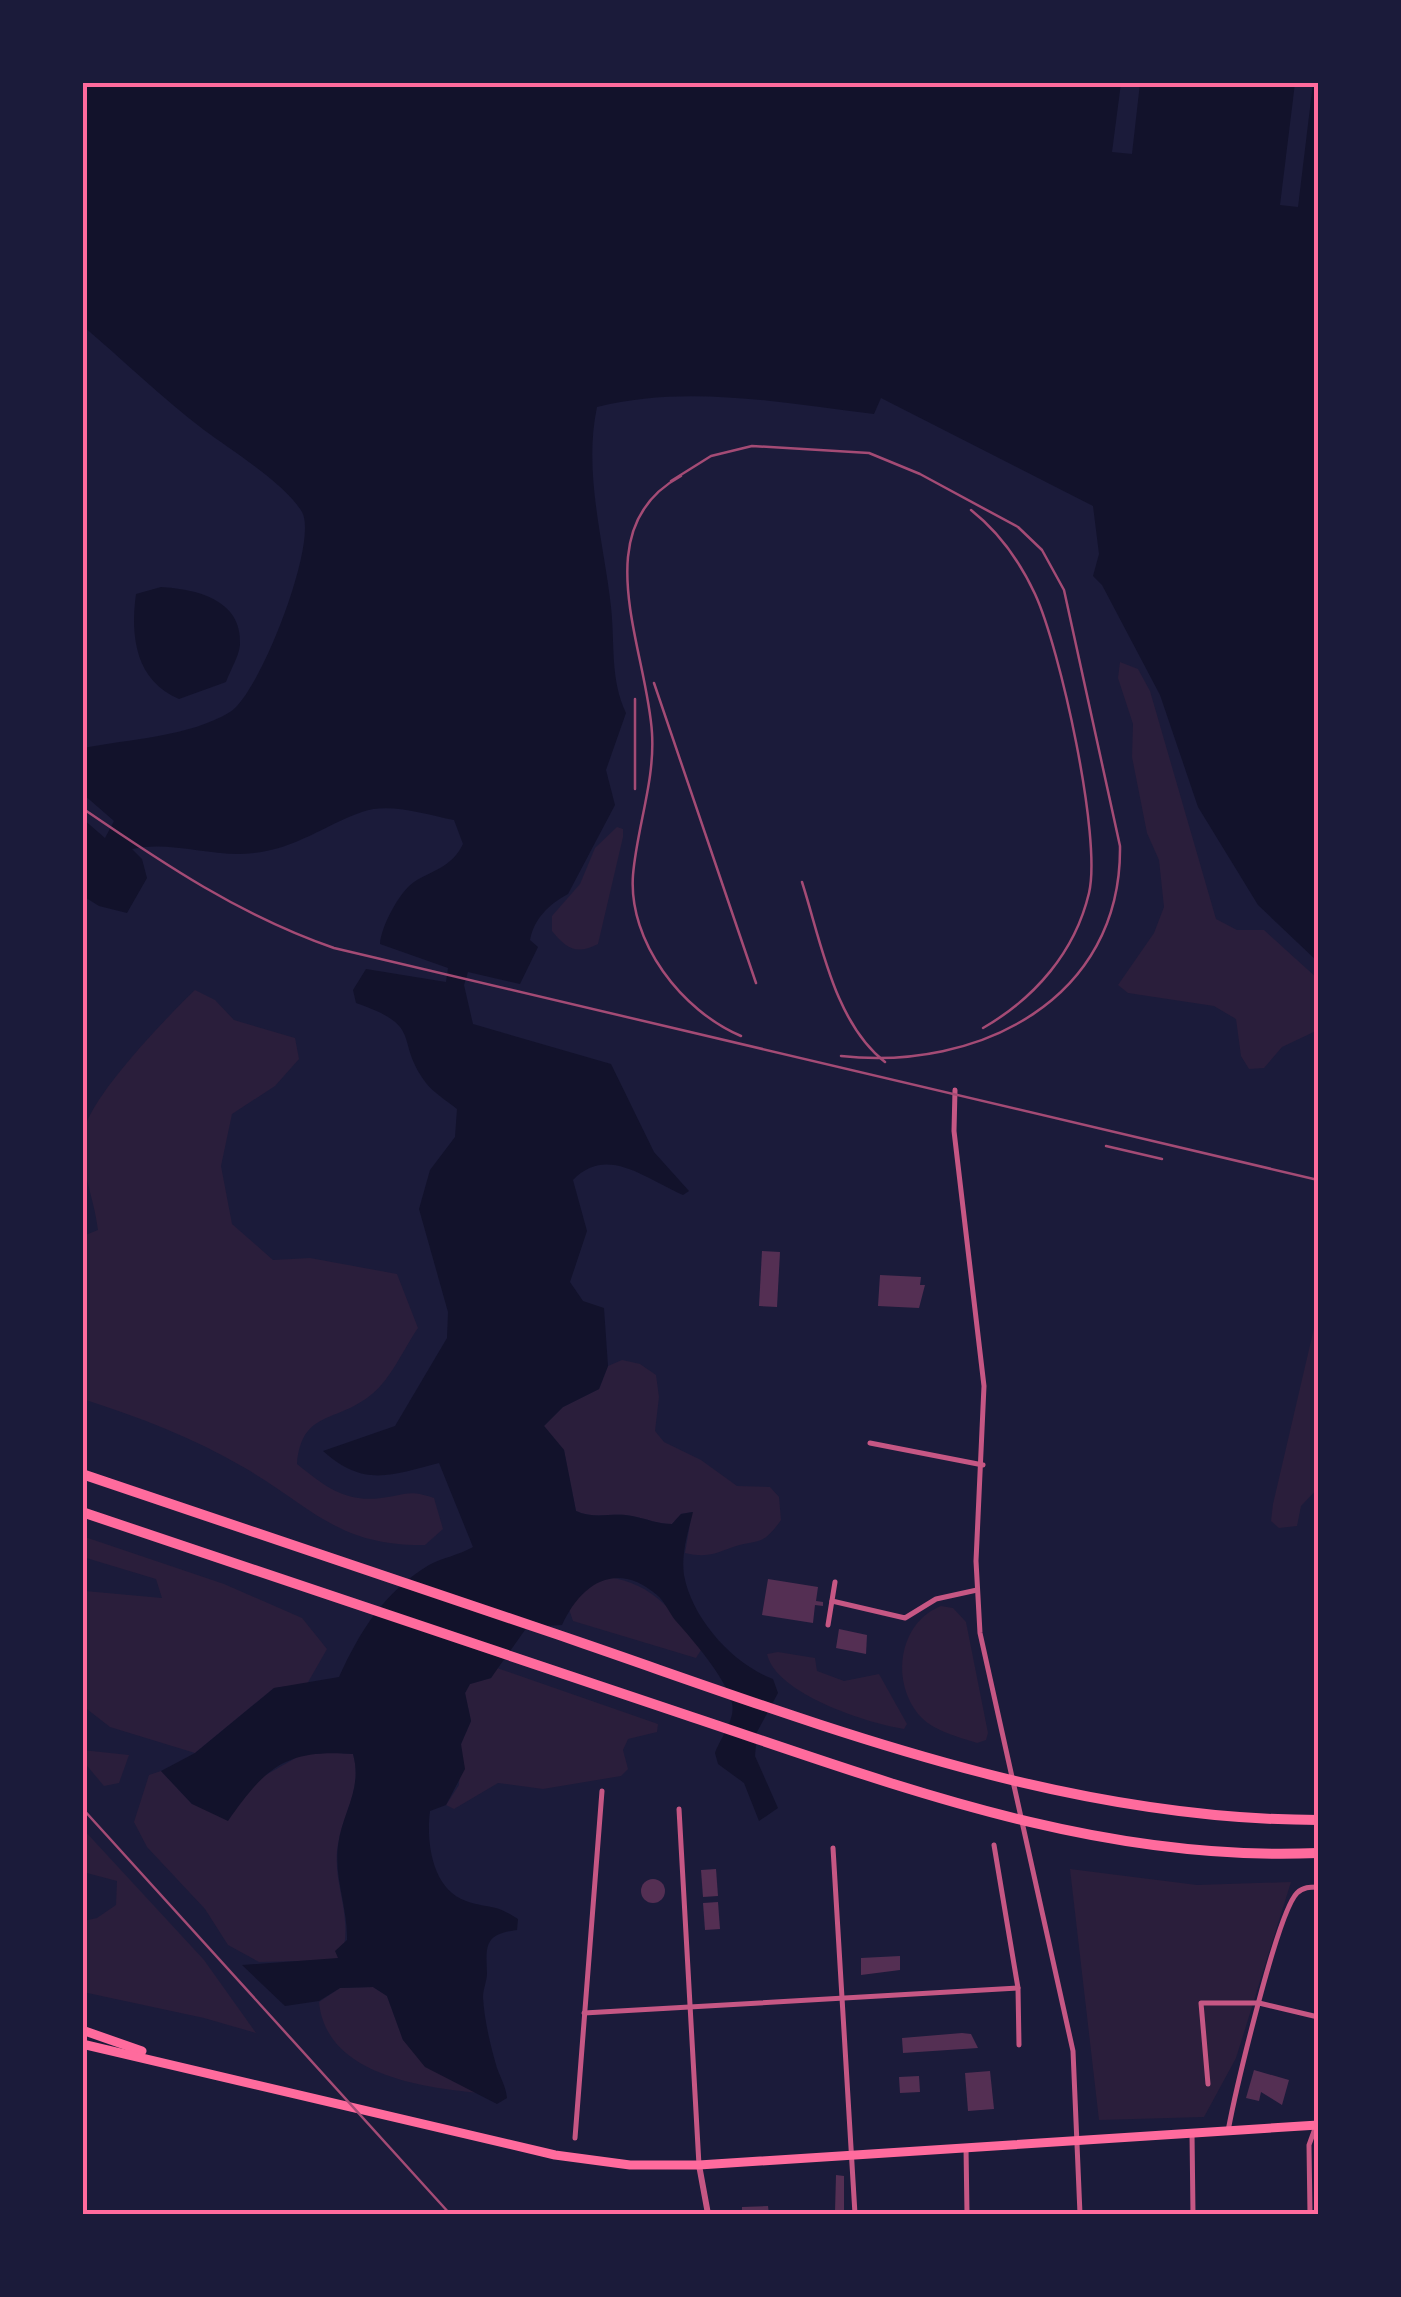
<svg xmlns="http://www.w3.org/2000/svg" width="1401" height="2297" font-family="'IBM Plex Sans',sans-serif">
  <rect width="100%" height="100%" fill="#1b1b3a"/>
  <g fill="#2a1e3b">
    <polygon points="1120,662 1138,669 1150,691 1216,919 1237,930 1264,930 1318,979 1318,1030 1282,1047 1264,1068 1249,1069 1241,1056 1236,1019 1214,1006 1128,993 1118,985 1154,933 1164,907 1159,860 1147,833 1132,757 1133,724 1118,678"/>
    <path d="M 617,827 L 623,829 L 623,837 L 598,944 C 576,955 567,949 552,931 L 552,916 L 580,884 L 595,848 Z"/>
    <path d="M 195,990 L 215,1000 L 234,1020 L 295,1038 L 299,1059 L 275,1086 L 232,1114 L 221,1166 L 232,1224 L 273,1260 L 310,1258 L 397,1274 L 418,1328 C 404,1348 391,1379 372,1394 C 336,1424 302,1409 297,1464 C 323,1485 345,1503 381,1498 C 407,1495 407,1489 434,1498 L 443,1529 L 425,1545 C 338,1546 315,1509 245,1468 C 194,1438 139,1417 83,1399 L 83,1236 L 98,1230 C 94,1197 81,1172 82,1139 C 84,1102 167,1017 195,990 Z"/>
    <polygon points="1318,1311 1318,1488 1301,1506 1297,1526 1279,1528 1271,1521 1273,1504"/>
    <path d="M 622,1360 L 640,1364 L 656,1375 L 659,1397 L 655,1431 L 664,1442 L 701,1460 L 737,1486 L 770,1487 L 779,1497 L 781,1520 C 761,1548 759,1538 733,1547 C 714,1554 706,1558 685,1553 L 692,1512 L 681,1514 L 672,1524 C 658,1524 647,1519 632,1516 C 613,1512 595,1520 576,1511 L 564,1450 L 544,1426 L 563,1407 L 599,1389 L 608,1366 Z"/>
    <polygon points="82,1536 224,1584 302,1618 327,1649 307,1684 274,1688 195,1753 110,1727 83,1706 83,1595 85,1591 162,1598 156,1579 83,1557"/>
    <path d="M 608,1577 C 653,1583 676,1614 701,1650 L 696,1658 L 573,1621 L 569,1609 C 576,1592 592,1583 608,1577 Z"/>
    <path d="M 941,1606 L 953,1608 L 966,1622 L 988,1733 L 986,1740 L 977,1743 C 959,1737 934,1731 921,1717 C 890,1683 898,1623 941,1606 Z"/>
    <path d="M 778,1652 L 815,1658 L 817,1671 L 844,1681 L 879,1674 L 907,1724 L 904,1729 C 867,1723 776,1694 767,1654 Z"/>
    <polygon points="497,1668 658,1724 657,1732 628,1739 623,1750 628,1769 621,1776 543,1789 498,1783 454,1809 446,1805 459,1785 461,1744 471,1721 465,1693 470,1684 491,1678"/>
    <polygon points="82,1750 129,1755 119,1783 104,1786 83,1761"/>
    <path d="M 308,1751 L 353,1754 C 363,1789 343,1812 338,1844 C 331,1885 355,1914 341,1960 L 259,1962 L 228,1945 L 205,1909 L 147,1847 L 134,1822 L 149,1775 L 161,1771 L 192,1804 L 257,1780 Z"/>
    <polygon points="83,1829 204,1960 256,2033 204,2018 83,1992 83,1921 97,1918 116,1905 117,1881 83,1872"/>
    <polygon points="1070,1869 1197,1885 1291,1882 1236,2058 1204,2117 1099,2120"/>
    <path d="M 373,1987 L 387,1996 L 403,2040 L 479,2093 C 421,2087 326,2075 319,2002 L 340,1988 Z"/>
  </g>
  <g fill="#12122b">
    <path d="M 83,83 L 1318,83 L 1318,962 L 1258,905 L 1198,807 L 1160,695 L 1102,585 L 1093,576 L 1099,554 L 1093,506 L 881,398 L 874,414 C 782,403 688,384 597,407 C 583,473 604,542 611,607 C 615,644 610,679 626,713 L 606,770 L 615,805 L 568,894 C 549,904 534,919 530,940 L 538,947 L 520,984 L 468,972 L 464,985 L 473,1024 L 611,1064 L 654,1152 L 689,1191 L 683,1195 C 644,1178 607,1145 573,1180 L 587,1231 L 570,1282 L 583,1301 L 604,1308 L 608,1366 L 599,1389 L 563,1407 L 544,1426 L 564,1450 L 576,1511 C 595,1520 613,1512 632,1516 C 647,1519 658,1524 672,1524 L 681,1514 L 693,1512 C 688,1532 681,1554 684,1575 C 692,1619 733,1664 773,1679 L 778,1693 L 757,1732 L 755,1756 L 778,1808 L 759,1821 L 744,1783 L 718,1764 L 715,1753 C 720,1739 736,1719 732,1703 C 726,1678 692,1639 675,1620 C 669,1612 665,1602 657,1595 C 617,1560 581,1583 562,1625 L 527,1627 L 491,1678 L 470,1684 L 465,1693 L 471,1721 L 461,1744 L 465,1769 L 446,1805 L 430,1811 C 426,1842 432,1889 466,1901 C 489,1909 494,1903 518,1919 L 517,1930 C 484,1934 486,1946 487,1973 C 487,1981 483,1989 483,1997 C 484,2019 491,2048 497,2068 C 501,2079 506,2087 507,2098 L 497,2104 L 425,2067 L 403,2040 L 387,1996 L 373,1987 L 340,1988 L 319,2001 L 285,2006 L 242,1965 L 338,1958 L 335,1951 L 347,1940 C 348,1909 334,1878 338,1846 C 342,1812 363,1790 353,1754 C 285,1749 266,1767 228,1821 L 192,1804 L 161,1771 L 195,1753 L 274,1688 L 339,1677 C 360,1631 384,1592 429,1565 C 442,1558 459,1555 473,1547 L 439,1463 C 392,1475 364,1488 323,1451 L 395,1426 L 447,1338 L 448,1312 L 419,1209 L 430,1170 L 455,1137 L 457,1109 C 447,1101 434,1093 426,1083 C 393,1039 426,1027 356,1003 L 353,990 L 366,969 L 446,982 L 448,968 L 380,944 C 381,927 399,892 414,882 C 433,870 452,867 463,844 L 454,820 C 426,815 390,802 362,812 C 325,825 295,849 254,853 C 213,858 171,840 132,849 L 142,859 L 147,878 L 127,913 L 99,906 L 83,896 L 83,819 L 105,838 L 114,821 L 83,794 L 83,748 C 129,739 189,737 230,712 C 259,695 319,542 302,512 C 286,484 231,450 204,430 C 162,398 123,360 83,326 Z"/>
    <path d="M 161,587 C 195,589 243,599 240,645 C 239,656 230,671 226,682 L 179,699 C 136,681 130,637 136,594 Z"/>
  </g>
  <g fill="#1b1b3a">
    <polygon points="1121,83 1140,83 1132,154 1112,152"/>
    <polygon points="1295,83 1313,83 1298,207 1280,205"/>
  </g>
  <g fill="#542f53">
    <polygon points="762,1251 780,1252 777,1307 759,1306"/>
    <polygon points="880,1275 921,1277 920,1285 925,1285 919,1308 878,1306"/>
    <polygon points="768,1579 818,1587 816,1601 823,1602 823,1606 815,1605 813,1623 762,1615"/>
    <polygon points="839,1629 867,1635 866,1654 836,1648"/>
    <polygon points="716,1869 718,1896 703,1897 701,1870"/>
    <circle cx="653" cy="1891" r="12"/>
    <polygon points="718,1902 720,1929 705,1930 703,1903"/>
    <polygon points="900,1956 900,1970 861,1975 861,1958"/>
    <polygon points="962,2033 971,2034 978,2048 903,2053 902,2038"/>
    <polygon points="1254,2070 1289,2080 1282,2105 1261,2092 1259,2101 1246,2098"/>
    <polygon points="990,2071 994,2109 968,2111 965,2073"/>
    <polygon points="919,2076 920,2092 900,2093 899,2077"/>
    <polygon points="836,2175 844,2176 844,2214 835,2212"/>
    <polygon points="768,2206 769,2214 742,2214 742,2207"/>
  </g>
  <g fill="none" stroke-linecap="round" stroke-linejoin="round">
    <g stroke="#c65784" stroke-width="5">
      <polyline points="955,1090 954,1131 984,1386 976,1561 980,1633 1073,2051 1080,2214"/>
      <polyline points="870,1443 983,1465"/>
      <polyline points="832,1601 905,1618 936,1599 977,1590"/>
      <polyline points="828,1625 835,1582"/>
      <polyline points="679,1809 699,2165"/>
      <polyline points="994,1845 1018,1988 1019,2045"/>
      <polyline points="833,1848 855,2214"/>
      <polyline points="584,2013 1018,1988"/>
      <polyline points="1208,2084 1201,2003 1259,2003 1318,2017"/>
      <path d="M 1228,2131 C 1235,2094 1277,1913 1297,1893 C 1303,1887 1310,1887 1318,1887"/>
      <polyline points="1192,2133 1193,2214"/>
      <polyline points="575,2138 602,1791"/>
      <polyline points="966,2147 967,2214"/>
      <polyline points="1310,2214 1309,2145 1318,2120"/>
    </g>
    <polyline stroke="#c65784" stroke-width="6" points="699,2165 708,2214"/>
    <g stroke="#ff6b9d" stroke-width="9">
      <polyline points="82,2030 142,2051"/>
      <polyline points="82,2044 555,2155 630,2165 699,2165 1318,2125"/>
    </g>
    <g stroke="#ff6b9d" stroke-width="10">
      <path d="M 82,1474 C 250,1531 418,1586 585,1644 C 823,1726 1063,1820 1318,1820"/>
      <path d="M 82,1512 C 284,1579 485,1648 686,1715 C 893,1784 1096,1863 1318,1853"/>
    </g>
    <g stroke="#a44b75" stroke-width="2.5">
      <path d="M 681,476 C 584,528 647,649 652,733 C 655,781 637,827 633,875 C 628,942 682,1011 741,1036"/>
      <path d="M 671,481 L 711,456 L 752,446 L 869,453 L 920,474 L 1018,527 L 1042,550 L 1064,590 L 1120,846 C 1122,1000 978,1071 841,1056"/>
      <path d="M 971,510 C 999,532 1020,562 1035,594 C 1060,648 1102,838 1089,893 C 1075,952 1035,998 983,1028"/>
      <polyline points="654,683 756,983"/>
      <polyline points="635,699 635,789"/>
      <path d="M 82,808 C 164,864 241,916 334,948 L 1318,1180"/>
      <path d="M 802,882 C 821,941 834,1022 885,1062"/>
      <polyline points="1106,1146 1162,1159"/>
      <polyline points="82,1808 450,2214"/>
    </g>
  </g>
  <rect width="1401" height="2297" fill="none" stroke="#1b1b3a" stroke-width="170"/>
  <rect x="85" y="85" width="1231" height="2127" fill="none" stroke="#ff6b9d" stroke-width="4"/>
</svg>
